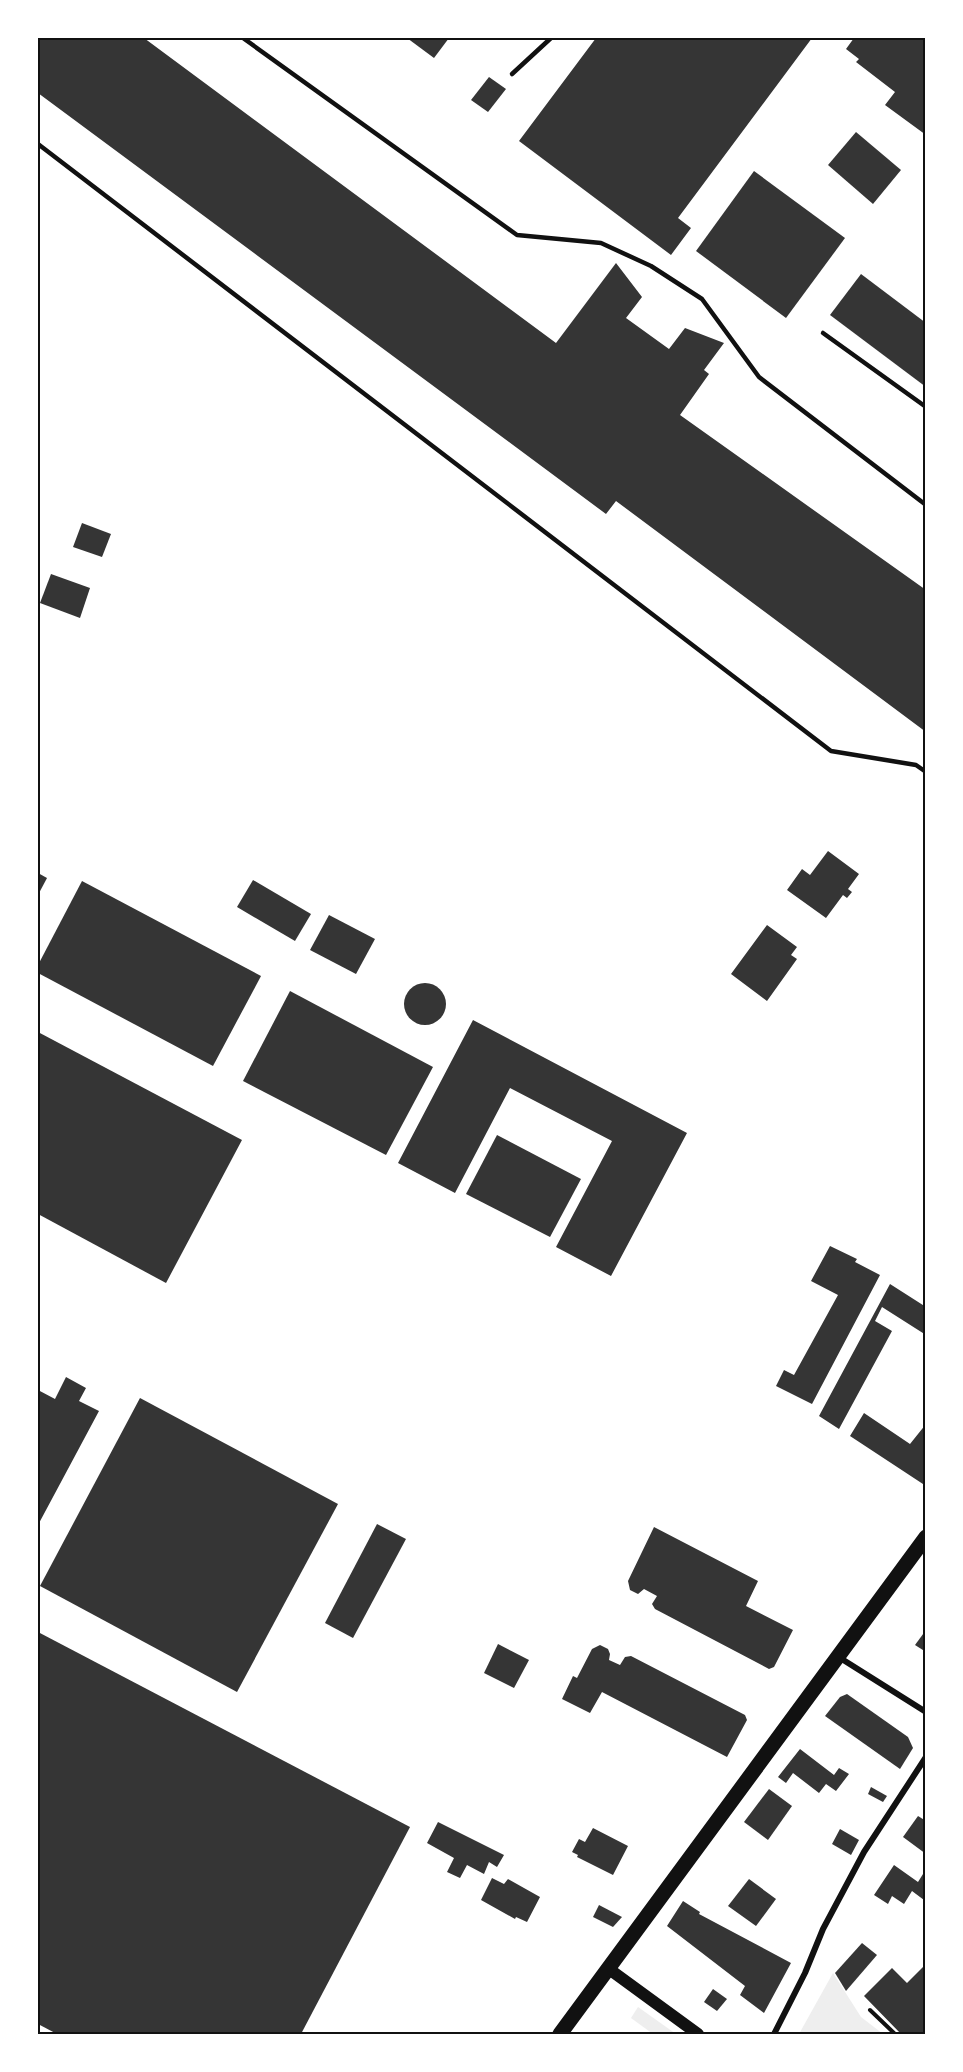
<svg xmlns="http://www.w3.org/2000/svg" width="963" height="2072" font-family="Bitter,serif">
  <rect width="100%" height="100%" fill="#fff"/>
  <g fill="#eee">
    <polygon points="833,1973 861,2017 883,2034 799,2034"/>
    <polygon points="638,2007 676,2034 653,2034 631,2018"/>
  </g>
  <g fill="#353535">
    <polygon points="38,38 144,38 556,343 616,263 642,297 626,318 669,349 685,328 724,343 704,370 709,374 680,415 926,590 926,732 616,501 606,514 38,93"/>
    <polygon points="407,38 449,38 434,58"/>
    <polygon points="596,38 812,38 678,218 691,228 671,255 519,141"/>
    <polygon points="854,38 926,38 926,135 885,105 895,92 856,62 859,59 846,49"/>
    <polygon points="489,77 506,89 488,112 471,100"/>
    <polygon points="856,132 901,170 873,204 828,165"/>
    <polygon points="754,171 845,238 786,318 696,251"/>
    <polygon points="861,274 926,323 926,387 830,315"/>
    <polygon points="82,523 111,534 102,557 73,547"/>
    <polygon points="51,574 90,588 80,618 40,603"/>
    <polygon points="828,851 859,874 848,889 852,892 847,898 843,895 826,918 787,890 802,869 810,875"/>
    <polygon points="38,873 47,878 38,895"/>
    <polygon points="253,880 311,914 295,941 237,907"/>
    <polygon points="82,881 261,976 213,1066 38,973 38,965"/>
    <polygon points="329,915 375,939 356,974 310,950"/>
    <polygon points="767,925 797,947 791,955 797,959 767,1001 731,974"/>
    <circle cx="425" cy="1004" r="21"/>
    <polygon points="290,991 433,1067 386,1155 243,1081"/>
    <polygon points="473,1020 687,1133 611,1276 556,1247 612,1141 510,1088 455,1193 398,1163"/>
    <polygon points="38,1032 242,1140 166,1283 38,1214"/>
    <polygon points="497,1135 581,1179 550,1237 466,1194"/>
    <polygon points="830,1246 857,1259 855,1262 880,1275 812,1404 776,1386 784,1370 794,1375 838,1295 811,1281"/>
    <polygon points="890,1284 926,1307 926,1335 882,1307 875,1321 892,1331 839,1429 819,1416"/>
    <polygon points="66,1377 86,1388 79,1401 99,1411 38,1525 38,1390 55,1399"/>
    <polygon points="140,1398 338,1504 237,1692 40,1586"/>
    <polygon points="864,1413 910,1444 926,1424 926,1486 850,1436"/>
    <polygon points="377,1524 406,1539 353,1638 325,1623"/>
    <polygon points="654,1527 758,1581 746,1606 793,1630 774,1667 769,1669 655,1609 652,1604 657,1596 644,1589 638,1594 630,1590 628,1581"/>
    <polygon points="926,1630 926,1652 915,1645"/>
    <polygon points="38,1632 410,1827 301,2034 57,2034 38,2024"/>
    <polygon points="498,1644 529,1660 514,1688 484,1673"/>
    <polygon points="600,1645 608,1649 610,1654 609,1660 620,1665 625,1657 631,1656 745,1715 747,1720 727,1757 602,1692 590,1713 562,1699 573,1676 577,1678 592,1649"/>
    <polygon points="847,1694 908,1737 913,1748 900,1769 825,1716 840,1697"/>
    <polygon points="800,1749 834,1775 839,1768 849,1774 836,1791 826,1784 819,1793 793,1773 786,1783 778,1777"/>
    <polygon points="871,1787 887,1796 883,1802 868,1794"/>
    <polygon points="769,1789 792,1806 768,1840 744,1822"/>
    <polygon points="918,1816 926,1821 926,1854 903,1837"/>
    <polygon points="438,1822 504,1855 497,1867 489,1862 484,1874 467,1865 460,1878 447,1872 454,1858 427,1843"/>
    <polygon points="593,1828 628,1846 613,1875 577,1857 578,1855 572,1852 579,1839 585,1842"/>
    <polygon points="840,1829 859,1840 851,1855 832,1844"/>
    <polygon points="894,1865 918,1882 923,1874 926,1875 924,1900 912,1891 904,1904 892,1896 888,1904 874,1895"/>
    <polygon points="492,1878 504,1884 508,1879 540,1897 527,1922 516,1917 515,1919 481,1900"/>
    <polygon points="749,1879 776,1899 756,1926 728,1906"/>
    <polygon points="683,1901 700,1912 699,1914 791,1963 764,2013 740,1995 745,1986 667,1926"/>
    <polygon points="599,1905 622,1917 613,1927 593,1917"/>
    <polygon points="862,1943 877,1955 846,1991 835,1973"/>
    <polygon points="926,1964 926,2032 923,2034 901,2034 864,1996 892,1968 907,1983"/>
    <polygon points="713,1989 727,1999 717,2011 704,2002"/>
  </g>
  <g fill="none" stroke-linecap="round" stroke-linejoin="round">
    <polyline stroke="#111" stroke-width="4" points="870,2010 895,2034"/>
    <g stroke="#111" stroke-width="4.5">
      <polyline points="243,38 517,235 601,243 651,266 702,299 759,377 926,505"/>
      <polyline points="512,74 551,38"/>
      <polyline points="38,144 831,751 916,765 926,772"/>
      <polyline points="823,333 926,407"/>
    </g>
    <g stroke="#111" stroke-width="6">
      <polyline points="837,1656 926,1712"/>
      <polyline points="774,2034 805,1973 823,1929 864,1852 926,1757"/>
    </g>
    <polyline stroke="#111" stroke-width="12" points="609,1969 698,2034"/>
    <polyline stroke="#111" stroke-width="15" points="560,2034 926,1537"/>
  </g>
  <rect width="963" height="2072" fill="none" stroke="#ffffff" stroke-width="78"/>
  <rect x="39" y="39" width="885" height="1994" fill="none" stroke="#111" stroke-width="2"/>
</svg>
